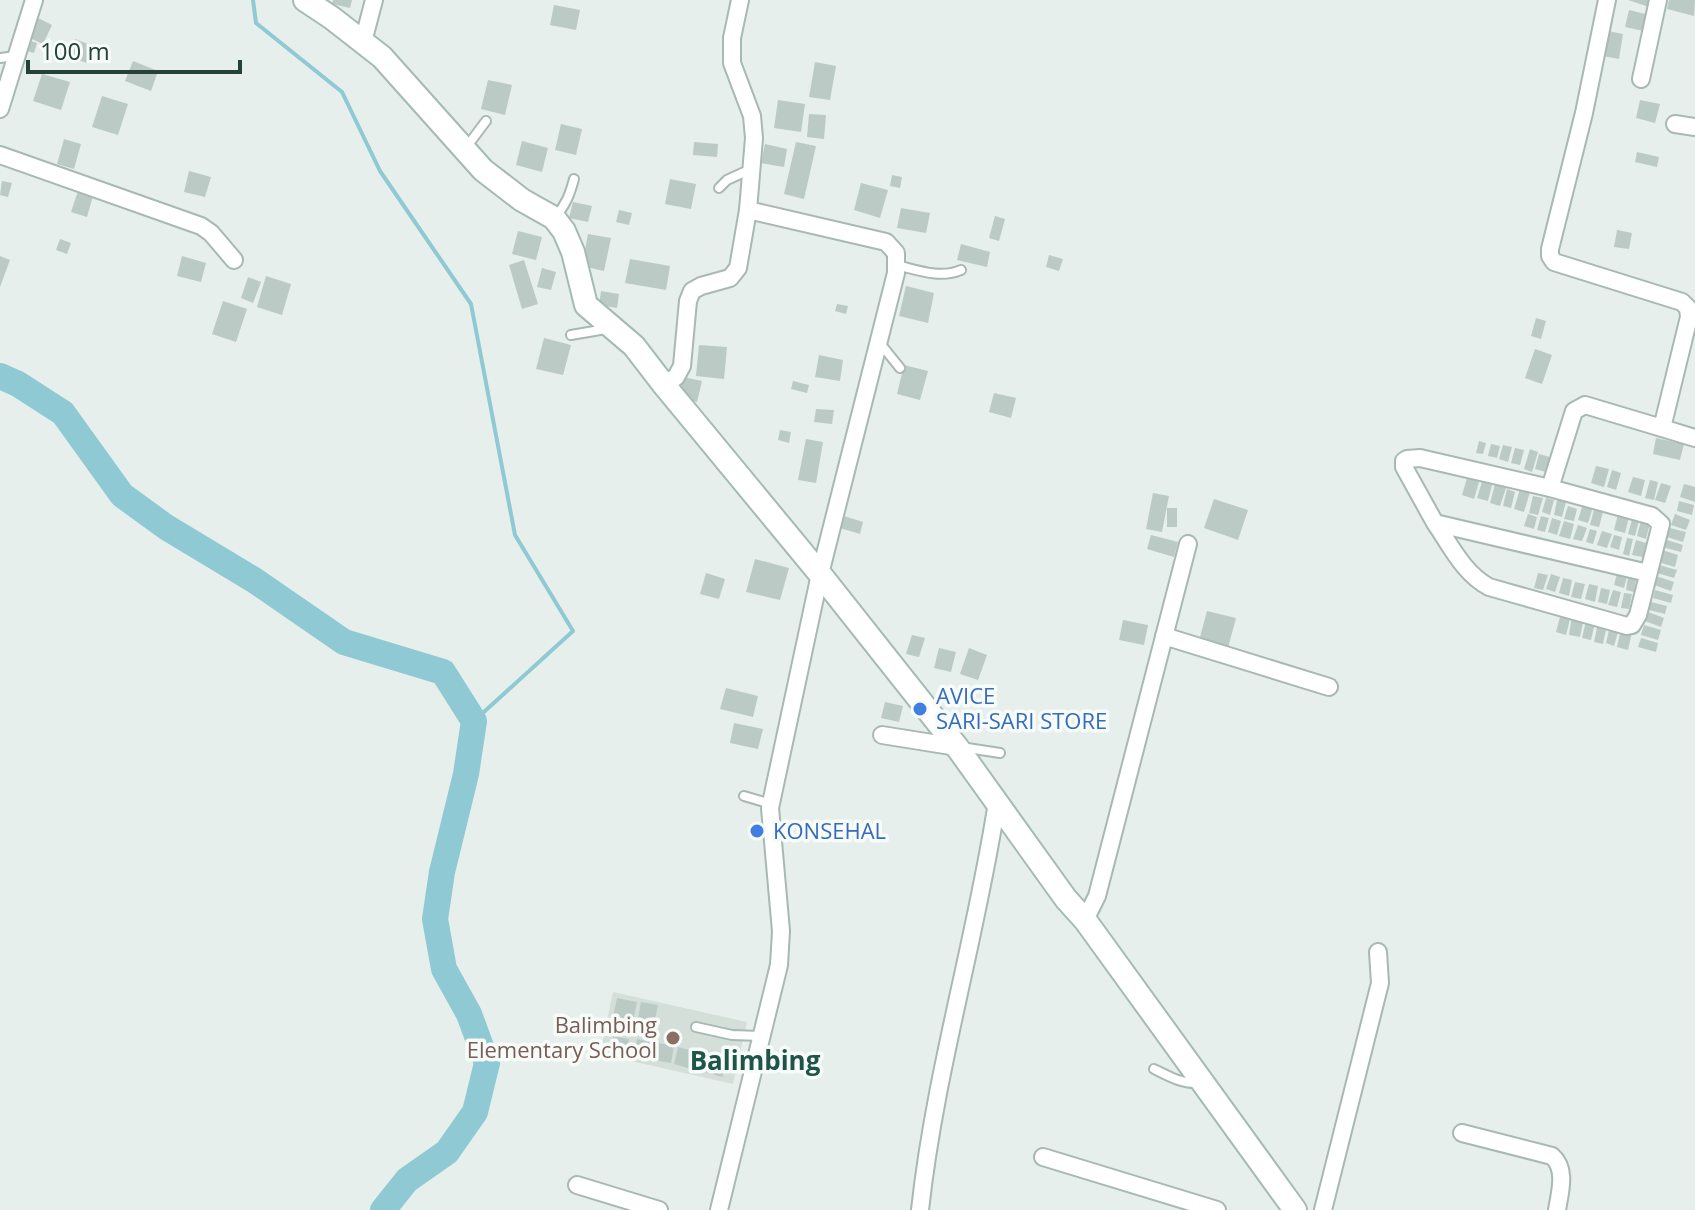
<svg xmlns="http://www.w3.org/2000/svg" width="1695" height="1210" font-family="'Open Sans',sans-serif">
  <rect width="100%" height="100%" fill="#e6efeb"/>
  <polygon fill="#d4dfda" points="613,992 747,1022 733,1084 600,1054"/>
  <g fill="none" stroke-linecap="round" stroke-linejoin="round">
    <polyline stroke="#8ec9d4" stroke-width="4" points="253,0 256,23 342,92 380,171 471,304 515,535 573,631 474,721"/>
    <polyline stroke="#8ec9d4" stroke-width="26" points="0,376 18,384 63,413 122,495 166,527 254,580 344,642 443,672 474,721 466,774 442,872 435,919 444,969 469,1014 487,1063 475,1112 447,1152 407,1180 383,1210"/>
  </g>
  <g fill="#bbcac4">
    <polygon points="333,0 352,0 350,8 332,4"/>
    <polygon points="1628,0 1651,0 1649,7"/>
    <polygon points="1669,0 1695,0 1694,16 1667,9"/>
    <polygon points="554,5 580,10 576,30 550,25"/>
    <polygon points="1629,10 1653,16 1648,32 1625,27"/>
    <polygon points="34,16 52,25 43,44 25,36"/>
    <polygon points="1608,31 1623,34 1619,59 1603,56"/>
    <polygon points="24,39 37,43 34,53 21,49"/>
    <polygon points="75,39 93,46 87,63 69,57"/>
    <polygon points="133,61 158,71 151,91 125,81"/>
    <polygon points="815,62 836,66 830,100 809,97"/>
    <polygon points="42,74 70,82 61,110 33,101"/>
    <polygon points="488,80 512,85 505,115 481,109"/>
    <polygon points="102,96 128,104 118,135 92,127"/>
    <polygon points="778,100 805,104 801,132 774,128"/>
    <polygon points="1640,100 1660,104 1655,123 1636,118"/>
    <polygon points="809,114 826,115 824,139 807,137"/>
    <polygon points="561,124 582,129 576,155 555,150"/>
    <polygon points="64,139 81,144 74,169 57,164"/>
    <polygon points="522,141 548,148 542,172 516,165"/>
    <polygon points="694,142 718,144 717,157 693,155"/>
    <polygon points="796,142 816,146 804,199 784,194"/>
    <polygon points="765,144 787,149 784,167 761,163"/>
    <polygon points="1637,152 1659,157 1657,167 1635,162"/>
    <polygon points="189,171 211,177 205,197 184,192"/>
    <polygon points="892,175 902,177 900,188 890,186"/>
    <polygon points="670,179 696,184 691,209 665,204"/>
    <polygon points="2,181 12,183 8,197 0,195"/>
    <polygon points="861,183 888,190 880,218 854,210"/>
    <polygon points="78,191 93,196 87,217 71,212"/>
    <polygon points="573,202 592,206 588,222 569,218"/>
    <polygon points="901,208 930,213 926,233 897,228"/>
    <polygon points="619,210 632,213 629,225 616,222"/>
    <polygon points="995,216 1005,219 999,241 989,238"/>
    <polygon points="1617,230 1632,233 1629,249 1614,247"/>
    <polygon points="518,231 542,237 536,260 512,254"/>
    <polygon points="588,234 611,238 604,271 582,266"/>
    <polygon points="60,239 71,243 67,254 56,250"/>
    <polygon points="961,244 990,252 987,267 957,260"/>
    <polygon points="1049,255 1063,259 1059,271 1046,267"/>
    <polygon points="0,256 10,260 0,287"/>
    <polygon points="182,256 206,263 201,282 177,276"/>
    <polygon points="630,259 670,266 666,290 625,283"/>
    <polygon points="524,260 538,304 522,309 509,265"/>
    <polygon points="542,268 556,272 551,290 537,287"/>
    <polygon points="266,276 291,284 282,315 257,307"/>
    <polygon points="248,277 261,282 253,303 241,298"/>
    <polygon points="906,286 934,293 928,323 899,316"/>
    <polygon points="601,291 619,294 617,308 599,305"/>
    <polygon points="223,301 247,309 236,342 212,334"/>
    <polygon points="837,304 848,306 846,314 835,311"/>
    <polygon points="1536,318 1546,321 1541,339 1531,336"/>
    <polygon points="544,338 571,345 563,375 536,369"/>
    <polygon points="699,345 727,347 724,379 696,376"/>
    <polygon points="1535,349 1552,355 1542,384 1525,378"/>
    <polygon points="819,355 843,360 840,381 815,377"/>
    <polygon points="904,365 928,371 920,400 897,394"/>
    <polygon points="683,377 702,381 697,402 679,398"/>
    <polygon points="793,381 809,385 807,393 791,389"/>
    <polygon points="994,393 1016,398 1011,418 989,412"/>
    <polygon points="816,409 834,410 832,424 814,422"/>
    <polygon points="780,430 791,432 789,443 778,440"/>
    <polygon points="1656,438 1684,444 1680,460 1653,454"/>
    <polygon points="806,439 823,442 816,483 798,480"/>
    <polygon points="1479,441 1486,443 1483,454 1476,453"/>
    <polygon points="1491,444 1500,446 1497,458 1488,456"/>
    <polygon points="1503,445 1512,447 1508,462 1499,459"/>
    <polygon points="1515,448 1524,450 1520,465 1511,463"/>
    <polygon points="1530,449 1538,452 1532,472 1524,469"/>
    <polygon points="1539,454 1550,457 1546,472 1535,469"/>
    <polygon points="1596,466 1609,469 1604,487 1591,483"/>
    <polygon points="1612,470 1621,473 1616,490 1607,487"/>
    <polygon points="1633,477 1645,480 1641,496 1628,492"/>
    <polygon points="1467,478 1479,482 1474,499 1462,495"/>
    <polygon points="1650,480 1658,482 1654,500 1645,498"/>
    <polygon points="1482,482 1492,485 1488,501 1477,498"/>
    <polygon points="1661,483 1671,486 1665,503 1655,500"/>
    <polygon points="1495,484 1506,488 1500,506 1490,503"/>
    <polygon points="1684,484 1695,487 1695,502 1680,497"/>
    <polygon points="1507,489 1515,492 1511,508 1503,506"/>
    <polygon points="1520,489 1530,492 1524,512 1514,509"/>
    <polygon points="1153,493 1169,496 1162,532 1146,529"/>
    <polygon points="1533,496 1543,498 1538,515 1529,513"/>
    <polygon points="1546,498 1554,500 1550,515 1542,512"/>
    <polygon points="1214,499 1248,510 1238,540 1204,528"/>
    <polygon points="1557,500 1566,502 1562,517 1554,515"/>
    <polygon points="1679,501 1694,505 1692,515 1677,511"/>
    <polygon points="1583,504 1593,507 1588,523 1578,520"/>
    <polygon points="1568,506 1577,509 1574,521 1564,519"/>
    <polygon points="1595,506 1604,508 1599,527 1590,525"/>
    <rect x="1167" y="508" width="10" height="19"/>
    <polygon points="1528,514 1537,517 1534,529 1524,526"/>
    <polygon points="1618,514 1629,517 1625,533 1614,530"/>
    <polygon points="1675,514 1690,520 1686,530 1671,525"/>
    <polygon points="844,516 863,522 860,534 840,528"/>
    <polygon points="1541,516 1549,518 1545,532 1537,530"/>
    <polygon points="1633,516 1640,517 1635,536 1628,534"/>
    <polygon points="1642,517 1651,519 1646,539 1637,536"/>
    <polygon points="1552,518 1561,521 1557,535 1548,532"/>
    <polygon points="1564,521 1574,524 1570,539 1559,536"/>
    <polygon points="1578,525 1587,528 1582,541 1573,539"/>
    <polygon points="1670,528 1686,532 1683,542 1667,537"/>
    <polygon points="1590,529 1597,531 1593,544 1586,542"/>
    <polygon points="1602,531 1612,534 1607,548 1597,545"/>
    <polygon points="1151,535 1178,542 1174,557 1147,549"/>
    <polygon points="1614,535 1622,537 1619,550 1610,547"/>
    <polygon points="1627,538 1633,539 1629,556 1623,554"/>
    <polygon points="1664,539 1683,545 1681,552 1662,547"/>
    <polygon points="1636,540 1646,543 1643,557 1632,555"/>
    <polygon points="1662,550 1678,555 1675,567 1658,562"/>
    <polygon points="755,559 789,568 780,600 746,592"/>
    <polygon points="1659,565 1677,570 1674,578 1657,573"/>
    <polygon points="1618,570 1628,573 1624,588 1614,585"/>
    <polygon points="1629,572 1637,573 1634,592 1626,590"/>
    <polygon points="706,573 725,579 719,599 700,594"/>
    <polygon points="1538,573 1548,575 1543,590 1534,588"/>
    <polygon points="1551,574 1560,577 1555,592 1546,589"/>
    <polygon points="1656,576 1674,582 1671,591 1654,585"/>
    <polygon points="1563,578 1572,580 1569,596 1559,593"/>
    <polygon points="1575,582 1585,584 1581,599 1571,597"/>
    <polygon points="1589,584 1598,586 1595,602 1585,599"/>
    <polygon points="1601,588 1610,590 1607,604 1598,602"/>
    <polygon points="1613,590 1621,592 1617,607 1608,605"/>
    <polygon points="1655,590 1673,595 1671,603 1653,598"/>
    <polygon points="1624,593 1632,594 1629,609 1621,608"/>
    <polygon points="1651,602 1667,606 1665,614 1649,610"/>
    <polygon points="1207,611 1236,618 1228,648 1199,641"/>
    <polygon points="1648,612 1664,618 1661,627 1645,621"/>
    <polygon points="1561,613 1571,615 1566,635 1556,632"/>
    <polygon points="1572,616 1584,618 1580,637 1569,635"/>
    <polygon points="1123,620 1148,625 1144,645 1119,640"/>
    <polygon points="1586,621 1595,623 1591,640 1582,638"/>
    <polygon points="1598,623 1607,625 1603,644 1594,642"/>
    <polygon points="1644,625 1661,630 1658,640 1641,635"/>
    <polygon points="1610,626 1619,629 1614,646 1606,643"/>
    <polygon points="1621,629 1632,632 1628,650 1617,647"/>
    <polygon points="912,635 925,638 919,657 906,654"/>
    <polygon points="1641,638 1658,643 1656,652 1638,647"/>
    <polygon points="939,648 956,652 951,672 934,668"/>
    <polygon points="969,648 987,655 978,680 960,674"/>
    <polygon points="726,688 758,696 753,717 720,709"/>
    <polygon points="885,702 903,706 899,722 881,718"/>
    <polygon points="734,723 763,729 758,749 730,743"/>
    <polygon points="617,998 637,1002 630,1035 610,1031"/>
    <polygon points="641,1002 658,1005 651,1038 635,1035"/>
    <polygon points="613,1036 629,1039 625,1055 610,1051"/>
    <polygon points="637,1039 674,1046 671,1063 634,1057"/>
    <polygon points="678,1047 707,1055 702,1072 674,1064"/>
    <polygon points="710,1054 728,1059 722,1077 705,1072"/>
  </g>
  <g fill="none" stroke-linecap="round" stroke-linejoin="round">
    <defs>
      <g id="lane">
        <polyline points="0,58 16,56"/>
        <polyline points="465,149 486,121"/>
        <polyline points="719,188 727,180 751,169"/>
        <path d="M 555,217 C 566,205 570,194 574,179"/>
        <path d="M 896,265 C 918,270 940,279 961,270"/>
        <polyline points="571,335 606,329"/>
        <polyline points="879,342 900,368"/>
        <polyline points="961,747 1000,753"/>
        <polyline points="744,796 771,804"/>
        <polyline points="696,1027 732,1035 761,1036"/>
        <path d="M 1154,1069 C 1168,1076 1182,1084 1198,1083"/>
      </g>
      <g id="street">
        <polyline points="363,42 374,0"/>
        <polyline points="1641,79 1658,0"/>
        <polyline points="0,109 34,0"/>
        <polyline points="1675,124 1695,127"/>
        <polyline points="0,155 201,226 211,233 234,260"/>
        <polyline points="664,385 676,377 682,366 688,301 692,291 701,286 730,278 738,268 748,210"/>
        <polyline points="1662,428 1695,438"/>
        <polyline points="1550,488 1574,411 1585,405 1662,428 1689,317 1688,308 1682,302 1554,262 1550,256 1550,249 1584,113 1607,0"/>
        <path d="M 1435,523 C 1451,546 1464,574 1489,587 L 1627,626 L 1632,625 L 1638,615 L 1661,524 L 1652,516 L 1550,488 L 1420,458 L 1407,459 L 1404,461 L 1404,467 L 1435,523 L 1648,573"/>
        <polyline points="1164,636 1329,687"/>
        <polyline points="882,735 957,747"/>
        <polyline points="1085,920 1097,896 1188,544"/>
        <path d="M 1462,1133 L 1552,1156 C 1567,1169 1560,1192 1557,1210"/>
        <polyline points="1043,1157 1217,1210"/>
        <polyline points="577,1185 659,1210"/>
        <polyline points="719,1210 779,965 781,931 770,808 820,574 896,273 896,253 886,242 748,210 754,138 752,116 732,63 732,38 740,0"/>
        <path d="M 920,1210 C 935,1072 976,939 997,802"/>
        <polyline points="1323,1210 1380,983 1378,952"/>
      </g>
      <polyline id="secondary" points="305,0 332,18 382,57 483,170 522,200 554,218 564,231 573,252 586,305 634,346 664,385 820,574 957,747 1066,899 1085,920 1295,1210"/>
    </defs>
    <use href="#lane" stroke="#a8b8b2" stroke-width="12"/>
    <use href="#street" stroke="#a8b8b2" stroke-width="20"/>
    <use href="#secondary" stroke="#a4bbb3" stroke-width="26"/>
    <use href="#lane" stroke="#fff" stroke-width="8"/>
    <use href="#street" stroke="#fff" stroke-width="16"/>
    <use href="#secondary" stroke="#fff" stroke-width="22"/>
  </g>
  <g fill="#3f7fe0" stroke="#f7fbf9" stroke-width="3">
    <circle cx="920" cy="709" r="8"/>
    <circle cx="757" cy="831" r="8"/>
  </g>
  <circle fill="#8d6e63" stroke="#f7fbf9" stroke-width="3" cx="673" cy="1038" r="8"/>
  <g text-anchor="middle" stroke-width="7" stroke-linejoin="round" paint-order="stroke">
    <g font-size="22" fill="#366cbe" stroke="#f7fbf9" text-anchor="start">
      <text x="936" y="704">AVICE<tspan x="936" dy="25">SARI-SARI STORE</tspan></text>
      <text x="773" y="839">KONSEHAL</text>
    </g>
    <g font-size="22" fill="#785e54" stroke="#f7fbf9" text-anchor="end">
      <text x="657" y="1033">Balimbing<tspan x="657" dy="25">Elementary School</tspan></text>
    </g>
    <g font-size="26" font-weight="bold" fill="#1f5548" stroke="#f7fbf9">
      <text x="755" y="1070">Balimbing</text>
    </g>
  </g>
  <path d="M28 60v12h212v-12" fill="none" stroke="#24423a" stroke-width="4"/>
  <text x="40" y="60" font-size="24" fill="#24423a" stroke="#f7fbf9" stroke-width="6" paint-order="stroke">100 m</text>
</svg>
